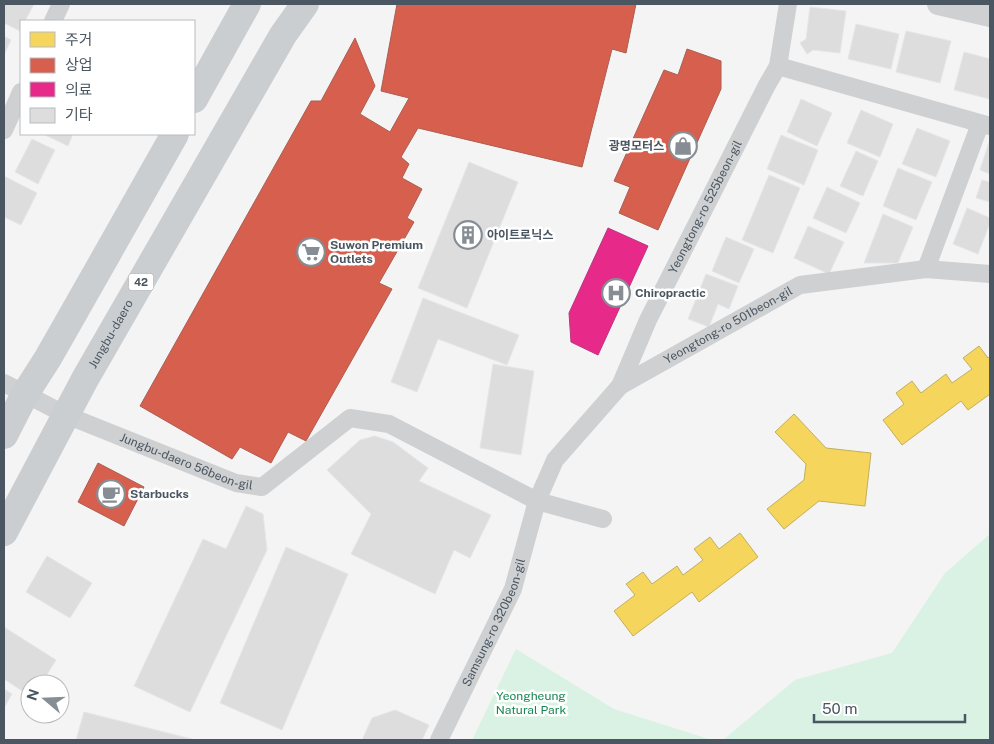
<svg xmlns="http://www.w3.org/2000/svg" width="994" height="744" font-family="'Public Sans','Noto Sans KR',sans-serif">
  <rect width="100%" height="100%" fill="#f4f4f4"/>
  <g fill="#d9f2e3">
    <polygon points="990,534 990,740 723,740 795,680 892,653 945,573"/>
    <polygon points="516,649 614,709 712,740 472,740"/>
  </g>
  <g fill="#f6d55c" stroke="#c2af5e">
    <polygon points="979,346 988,358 990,356 990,394 968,410 961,401 902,445 883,420 904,404 896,393 912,381 921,393 946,374 952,383 972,369 963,358"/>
    <polygon points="794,414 826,448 871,453 865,506 819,501 784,529 767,509 804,480 806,464 775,432"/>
    <polygon points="740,533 758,557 699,602 692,592 633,636 614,611 635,595 626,584 643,572 652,584 677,566 683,575 703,560 694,549 710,537 719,549"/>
  </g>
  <g fill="#d6604d" stroke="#ac5d53">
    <polygon points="397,4 636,4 626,53 612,49 582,167 418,128 401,157 409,164 402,178 422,189 407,218 414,222 379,283 392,289 306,441 288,432 271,463 240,447 232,459 140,406 311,101 321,101 355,38 375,86 360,114 390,132 409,98 381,91"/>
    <polygon points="687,49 721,61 721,89 658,230 619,213 630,187 614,181 664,70 678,75"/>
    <polygon points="98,463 144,487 124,526 78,502"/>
  </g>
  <polygon fill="#e7298a" stroke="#b8367e" points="608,228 648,246 598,355 571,342 569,313"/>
  <g fill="#ddddde" stroke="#e5e6e7">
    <polygon points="4,4 34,4 25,21 21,21 20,31 4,23"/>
    <polygon points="810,7 846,11 840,53 813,50 807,54 800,43 806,39"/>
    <polygon points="856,24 899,34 891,69 848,59"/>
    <polygon points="906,31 951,41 940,83 896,72"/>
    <polygon points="4,36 11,40 4,55"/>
    <polygon points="964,52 990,59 990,99 954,90"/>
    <polygon points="801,99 832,113 817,146 787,132"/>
    <polygon points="861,110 893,124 880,157 847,143"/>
    <polygon points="917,128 950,141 936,177 902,164"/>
    <polygon points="43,134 73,134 68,146"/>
    <polygon points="781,135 818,150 804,185 767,169"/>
    <polygon points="32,139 55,150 38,184 15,172"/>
    <polygon points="990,139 990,174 980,170"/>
    <polygon points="856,151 878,161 863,196 840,186"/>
    <polygon points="469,162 518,182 467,308 418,288"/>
    <polygon points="898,168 932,182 916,220 883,206"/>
    <polygon points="769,175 800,188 773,253 742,240"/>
    <polygon points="4,176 37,193 21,225 4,217"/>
    <polygon points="982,180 990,182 990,202 976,198"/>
    <polygon points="827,187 860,203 846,233 813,218"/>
    <polygon points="967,208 990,218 990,223 978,254 953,244"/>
    <polygon points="883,214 913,227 898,263 864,263"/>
    <polygon points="808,226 844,242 829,274 794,258"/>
    <polygon points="726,237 754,249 739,283 712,271"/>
    <polygon points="706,274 738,286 729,309 718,304 709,327 688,319"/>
    <polygon points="423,298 519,335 507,365 438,339 417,392 391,382"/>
    <polygon points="493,364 534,371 521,455 480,448"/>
    <polygon points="375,436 393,442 428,468 419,481 491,515 470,558 454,550 435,594 351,554 371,514 327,470 360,440"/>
    <polygon points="246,506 263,514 267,550 190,712 134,686 203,539 226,549"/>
    <polygon points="286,547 348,574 282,730 220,703"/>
    <polygon points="47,556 92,583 70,618 26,592"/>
    <polygon points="4,627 56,660 41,684 30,684 30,696 4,679"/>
    <polygon points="4,689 12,694 4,708"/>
    <polygon points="395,710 429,725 422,740 362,740 372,718"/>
    <polygon points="84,712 196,740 76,740"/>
  </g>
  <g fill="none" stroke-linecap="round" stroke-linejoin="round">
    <g stroke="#ced0d2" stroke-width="18">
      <polyline points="53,21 61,4"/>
      <polyline points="778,66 990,126"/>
      <polyline points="4,130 21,92"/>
      <polyline points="926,269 980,124"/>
      <path id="s1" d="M 4,383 L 66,415 L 236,483 L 262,487 L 350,418 L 389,424 L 537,501 L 603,519"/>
      <path id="s2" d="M 620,386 L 800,285 L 926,269 L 990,274"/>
      <path id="s3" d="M 439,740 L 513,589 L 537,501 L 555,460 L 620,386 L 648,320 L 767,85 L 778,66 L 788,4"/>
    </g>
    <polyline stroke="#ced0d2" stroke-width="22" points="938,4 990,16"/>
    <g stroke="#caced1" stroke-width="28">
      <polyline points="194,99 247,4"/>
      <polyline points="4,435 25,394 48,358 106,256 175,134"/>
      <path id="s4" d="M 4,532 L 85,379 L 283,35 L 305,4"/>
    </g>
  </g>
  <defs>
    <symbol id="shop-ring" viewBox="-11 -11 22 22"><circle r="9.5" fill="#fff" stroke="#868d94" stroke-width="1.5"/><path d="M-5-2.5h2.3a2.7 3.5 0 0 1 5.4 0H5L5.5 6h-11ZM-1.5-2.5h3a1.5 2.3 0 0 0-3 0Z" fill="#868d94"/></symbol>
    <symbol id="building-ring" viewBox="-11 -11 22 22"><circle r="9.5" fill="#fff" stroke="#868d94" stroke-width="1.5"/><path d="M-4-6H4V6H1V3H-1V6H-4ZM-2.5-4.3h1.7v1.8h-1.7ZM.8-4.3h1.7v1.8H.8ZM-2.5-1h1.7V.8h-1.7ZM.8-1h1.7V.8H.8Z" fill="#868d94"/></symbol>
    <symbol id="supermarket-ring" viewBox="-11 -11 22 22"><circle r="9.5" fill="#fff" stroke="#868d94" stroke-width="1.5"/><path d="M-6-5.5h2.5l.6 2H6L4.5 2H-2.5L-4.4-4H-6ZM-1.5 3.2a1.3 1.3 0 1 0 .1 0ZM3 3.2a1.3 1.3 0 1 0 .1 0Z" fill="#868d94"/></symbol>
    <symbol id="hospital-ring" viewBox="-11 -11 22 22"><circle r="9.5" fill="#fff" stroke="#868d94" stroke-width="1.5"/><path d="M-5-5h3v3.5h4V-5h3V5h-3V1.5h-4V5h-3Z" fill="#868d94"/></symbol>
    <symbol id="cafe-ring" viewBox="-11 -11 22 22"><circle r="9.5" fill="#fff" stroke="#868d94" stroke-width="1.5"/><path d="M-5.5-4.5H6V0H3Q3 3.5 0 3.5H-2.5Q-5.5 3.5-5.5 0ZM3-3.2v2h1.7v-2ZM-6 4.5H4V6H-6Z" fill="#868d94"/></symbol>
  </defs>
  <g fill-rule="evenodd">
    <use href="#shop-ring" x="667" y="130" width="32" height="32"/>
    <use href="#building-ring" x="452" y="219" width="32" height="32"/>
    <use href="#supermarket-ring" x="295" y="236" width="32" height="32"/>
    <use href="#hospital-ring" x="600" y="277" width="32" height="32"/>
    <use href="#cafe-ring" x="95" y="478" width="32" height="32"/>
  </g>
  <g text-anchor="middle" stroke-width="5" stroke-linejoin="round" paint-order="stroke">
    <rect fill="#fff" stroke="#808990" stroke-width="1" x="128.5" y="273.5" width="25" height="17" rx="4"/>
    <g font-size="11" font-weight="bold" fill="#4a5661">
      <text x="141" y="286">42</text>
    </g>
    <g font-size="12" font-weight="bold" fill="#4a5661" stroke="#fff" text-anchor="start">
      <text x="664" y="150" text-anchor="end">광명모터스</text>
      <text x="487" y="239">아이트로닉스</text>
      <text x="330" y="249">Suwon Premium<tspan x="330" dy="14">Outlets</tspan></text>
      <text x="635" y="297">Chiropractic</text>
      <text x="130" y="498">Starbucks</text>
    </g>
    <g font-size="12" fill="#4a5661" stroke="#fff">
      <text dy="4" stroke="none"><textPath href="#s3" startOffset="601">Yeongtong-ro 525beon-gil</textPath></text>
      <text dy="4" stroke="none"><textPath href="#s2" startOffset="124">Yeongtong-ro 501beon-gil</textPath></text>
      <text dy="4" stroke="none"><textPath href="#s4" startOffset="225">Jungbu-daero</textPath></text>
      <text dy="4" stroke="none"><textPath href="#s1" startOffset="199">Jungbu-daero 56beon-gil</textPath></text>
      <text dy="4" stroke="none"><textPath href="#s3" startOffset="130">Samsung-ro 320beon-gil</textPath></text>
    </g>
    <g font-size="12" fill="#17864f" stroke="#fff">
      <text x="531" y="700">Yeongheung<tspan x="531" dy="14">Natural Park</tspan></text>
    </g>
  </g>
  <rect width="994" height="744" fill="none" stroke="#4a5661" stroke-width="10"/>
  <rect x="20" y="20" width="175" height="115" fill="#ffffff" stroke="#b7bbc0"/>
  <rect x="30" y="32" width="25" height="15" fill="#f6d55c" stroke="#b7bbc0"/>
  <text x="65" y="45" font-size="15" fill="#4a5661">주거</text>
  <rect x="30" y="58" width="25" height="15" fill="#d6604d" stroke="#b7bbc0"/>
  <text x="65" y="70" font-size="15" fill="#4a5661">상업</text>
  <rect x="30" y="82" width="25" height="15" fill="#e7298a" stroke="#b7bbc0"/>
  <text x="65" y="95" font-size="15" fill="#4a5661">의료</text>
  <rect x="30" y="108" width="25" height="15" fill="#ddddde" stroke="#b7bbc0"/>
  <text x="65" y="120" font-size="15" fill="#4a5661">기타</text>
  <g transform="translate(45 699) rotate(289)"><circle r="24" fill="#ffffff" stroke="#b7bbc0"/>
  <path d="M0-4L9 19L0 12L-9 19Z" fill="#868d94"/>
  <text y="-8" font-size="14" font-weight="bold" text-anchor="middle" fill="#4a5661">N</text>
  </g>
  <path d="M814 714v8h151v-8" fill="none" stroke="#4a5661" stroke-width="2.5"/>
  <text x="822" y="714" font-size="15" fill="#4a5661" stroke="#ffffff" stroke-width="4" paint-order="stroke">50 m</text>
</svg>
